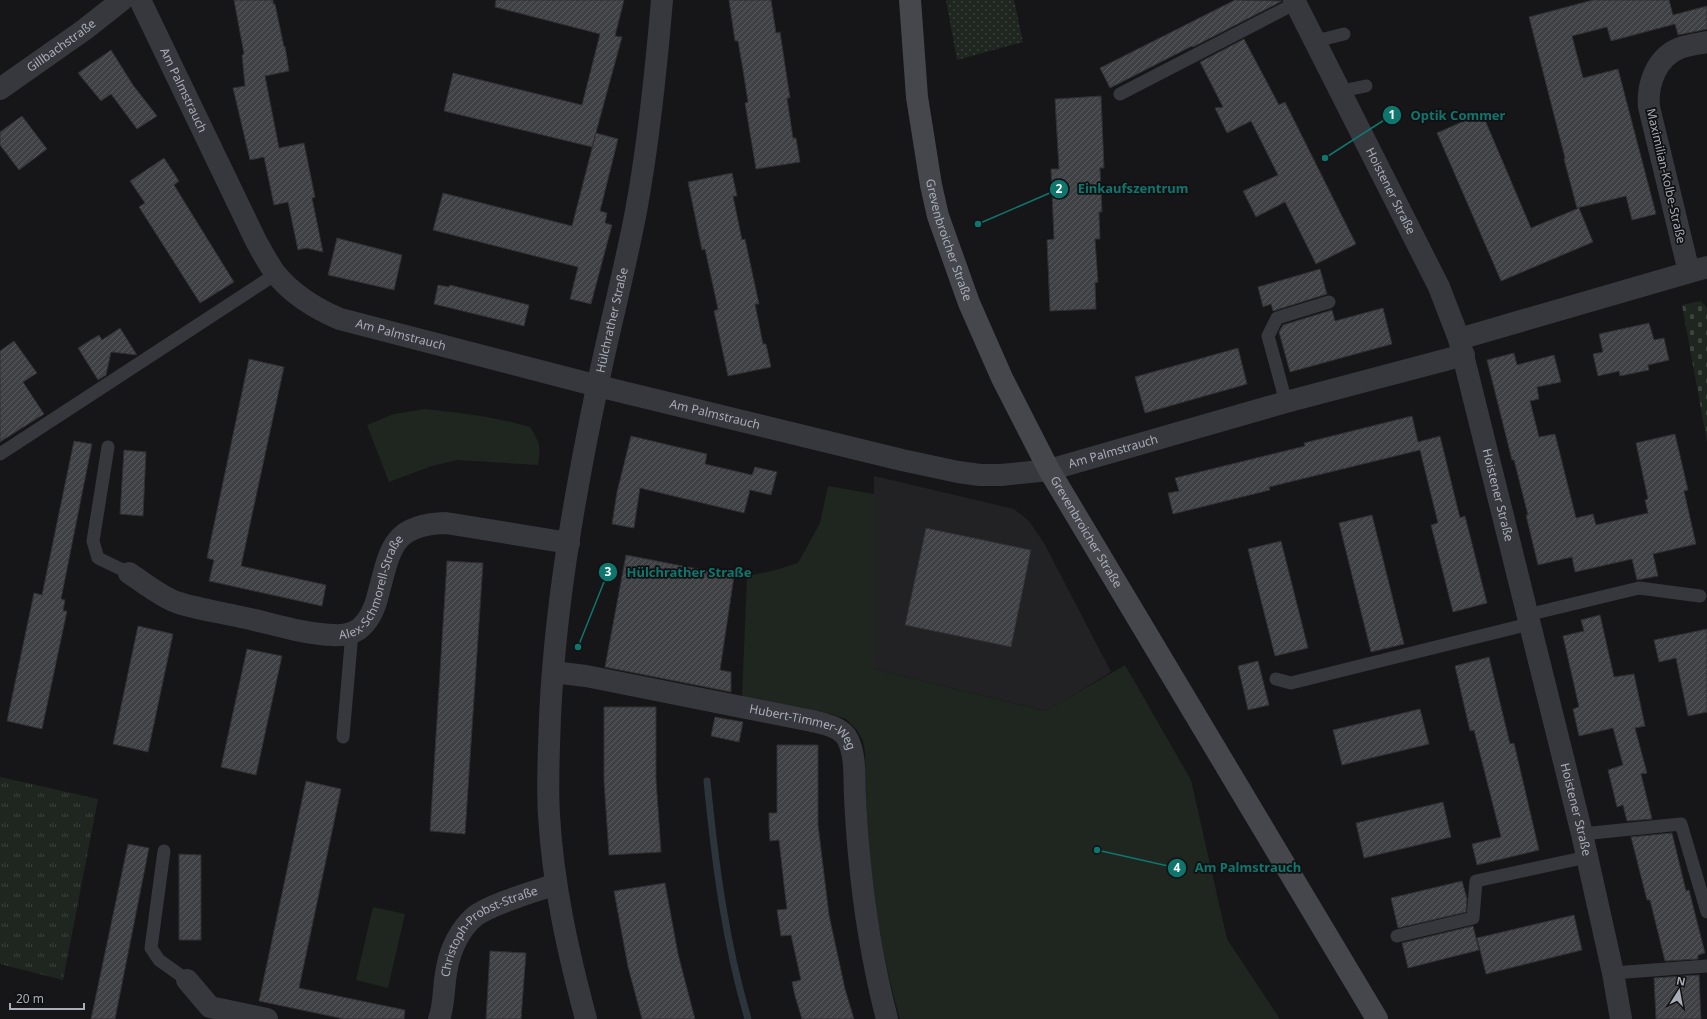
<svg xmlns="http://www.w3.org/2000/svg" width="1707" height="1019" font-family="'Noto Sans',sans-serif">
  <defs>
    <pattern id="grass-tufts" width="24" height="20" patternUnits="userSpaceOnUse"><rect width="24" height="20" fill="#1e261f"/><path d="M3 7l-1-3M5 7V3M7 7l1-3M15 17l-1-3M17 17v-4M19 17l1-3" fill="none" stroke="#3c433d"/></pattern>
    <pattern id="cemetery-stones" width="16" height="16" patternUnits="userSpaceOnUse"><rect width="16" height="16" fill="#1e261f"/><path d="M2 7V4a2 2 0 0 1 4 0v3zM10 15v-3a2 2 0 0 1 4 0v3z" fill="#3c433d"/></pattern>
    <pattern id="garden-dots" width="8" height="8" patternUnits="userSpaceOnUse"><rect width="8" height="8" fill="#1e261f"/><path d="M2 2h.1M6 6h.1" fill="none" stroke="#3c433d" stroke-width="1.8" stroke-linecap="round"/></pattern>
    <pattern id="building-hatch" width="6" height="6" patternUnits="userSpaceOnUse"><rect width="6" height="6" fill="#404145"/><path d="M-1 1l2-2M0 6l6-6M5 7l2-2" fill="none" stroke="#595a5e"/></pattern>
  </defs>
  <rect width="100%" height="100%" fill="#161618"/>
  <polygon fill="#222225" points="874,476 1014,509 1029,521 1044,543 1111,672 1047,711 874,669"/>
  <polygon fill="url(#grass-tufts)" points="0,777 98,799 63,980 0,964"/>
  <polygon fill="url(#cemetery-stones)" points="1701,301 1707,308 1707,442 1682,305"/>
  <g fill="#1e261f">
    <path d="M 425,409 C 461,413 496,417 530,427 C 540,443 541,446 538,465 L 457,460 L 432,466 L 389,482 L 367,425 L 394,414 Z"/>
    <path d="M 828,486 L 874,494 L 874,669 L 1046,711 L 1125,665 L 1191,780 L 1227,939 L 1280,1019 L 900,1019 C 874,928 866,846 865,752 L 863,741 L 857,730 L 846,719 L 831,714 L 742,697 L 747,576 L 776,570 L 798,563 L 820,523 Z"/>
    <polygon points="373,907 405,914 388,988 356,980"/>
  </g>
  <polygon fill="url(#garden-dots)" points="946,0 1014,0 1023,42 957,60"/>
  <g fill="none" stroke-linecap="round" stroke-linejoin="round">
    <path stroke="#2c353c" stroke-width="7" d="M 707,781 C 715,862 725,941 748,1019"/>
  </g>
  <g fill="url(#building-hatch)" stroke="#303034">
    <polygon points="234,0 273,0 273,4 275,4 284,47 285,46 289,71 265,76 279,148 304,143 315,197 312,198 323,252 306,248 298,250 288,202 274,205 264,157 250,160 233,88 245,86 242,55 244,54"/>
    <polygon points="496,0 624,0 615,36 622,37 592,147 444,111 453,73 582,105 600,34 495,7"/>
    <polygon points="729,0 771,0 776,33 780,32 790,98 787,98 793,138 796,138 800,162 756,169 745,103 748,102 743,70 738,41 735,41"/>
    <polygon points="1235,0 1282,1 1193,47 1192,46 1110,88 1100,68"/>
    <polygon points="1593,0 1669,0 1673,15 1707,6 1707,29 1698,31 1678,35 1675,24 1611,41 1607,27 1572,36 1583,78 1618,69 1656,214 1632,220 1626,196 1577,208 1564,159 1565,158 1529,17"/>
    <polygon points="1244,39 1279,105 1285,102 1356,244 1316,264 1285,202 1256,217 1243,191 1278,175 1251,121 1227,133 1215,108 1223,107 1200,62"/>
    <polygon points="111,50 133,85 157,116 137,129 111,94 101,101 78,73"/>
    <polygon points="1101,96 1104,168 1100,168 1102,212 1099,212 1100,239 1095,239 1098,282 1095,283 1096,309 1050,311 1047,240 1054,239 1051,169 1059,169 1055,99"/>
    <polygon points="1482,113 1531,228 1579,208 1593,242 1501,281 1437,133"/>
    <polygon points="22,116 47,149 19,170 0,145 0,132"/>
    <polygon points="596,133 618,139 600,211 607,213 605,223 612,225 591,304 570,299 578,267 433,230 443,193 572,226"/>
    <polygon points="164,158 179,181 174,185 234,282 200,303 139,207 145,203 130,181"/>
    <polygon points="732,173 737,196 733,196 742,240 745,239 759,304 755,304 763,344 766,344 771,367 728,376 714,311 718,309 705,249 702,250 688,182"/>
    <polygon points="337,238 402,255 394,290 328,275"/>
    <polygon points="1320,269 1327,294 1273,311 1271,304 1263,307 1258,287"/>
    <polygon points="438,285 449,287 450,285 529,305 524,326 434,304"/>
    <polygon points="1383,308 1392,344 1290,372 1279,332 1283,325 1332,310 1335,321"/>
    <polygon points="1649,323 1654,340 1664,338 1669,360 1648,365 1649,370 1620,376 1619,371 1598,376 1593,354 1603,352 1599,334"/>
    <polygon points="120,328 137,355 111,352 106,375 98,380 78,348 99,335 102,340"/>
    <polygon points="14,341 37,373 23,382 44,414 0,442 0,351"/>
    <polygon points="1238,348 1247,384 1145,413 1135,377"/>
    <polygon points="1514,353 1517,365 1554,355 1561,382 1537,387 1539,399 1530,401 1539,437 1555,434 1576,518 1593,514 1596,525 1648,513 1645,500 1648,499 1636,443 1675,434 1688,490 1684,491 1696,544 1653,554 1658,576 1637,580 1632,559 1575,572 1572,557 1538,565 1526,515 1528,515 1514,460 1512,460 1487,360"/>
    <polygon points="249,359 284,367 241,566 326,585 322,606 209,581 214,560 207,558"/>
    <polygon points="1412,416 1418,442 1440,436 1460,518 1465,516 1487,603 1453,612 1431,525 1438,523 1420,450 1269,487 1270,490 1173,514 1168,493 1179,491 1175,478 1305,446 1304,443"/>
    <polygon points="631,436 707,454 705,464 752,475 755,467 777,472 771,495 750,490 744,513 640,488 634,528 612,524 617,492"/>
    <polygon points="74,441 92,444 61,599 65,600 63,611 67,611 42,729 7,721 34,593 42,595"/>
    <polygon points="124,450 146,452 143,516 120,514"/>
    <polygon points="1372,515 1404,644 1371,652 1339,523"/>
    <polygon points="926,528 1031,550 1011,647 905,625"/>
    <polygon points="1281,541 1308,648 1275,656 1248,549"/>
    <polygon points="626,555 734,576 720,670 731,672 731,692 605,667"/>
    <polygon points="447,561 483,563 465,834 430,831"/>
    <polygon points="1600,615 1614,677 1634,674 1645,726 1635,728 1647,773 1641,774 1652,819 1627,821 1623,805 1617,807 1608,770 1623,765 1613,728 1579,736 1573,709 1579,707 1563,636 1584,631 1581,620"/>
    <polygon points="138,626 173,634 148,752 113,744"/>
    <polygon points="1707,629 1707,712 1688,716 1676,658 1659,662 1654,640"/>
    <polygon points="247,649 282,656 256,775 221,767"/>
    <polygon points="1489,657 1510,744 1514,743 1539,850 1477,865 1472,844 1501,837 1474,730 1470,731 1455,666"/>
    <polygon points="1258,661 1269,705 1248,710 1238,666"/>
    <polygon points="604,707 656,707 656,779 661,852 609,855 604,781"/>
    <polygon points="1420,709 1429,744 1342,765 1333,730"/>
    <polygon points="715,717 743,722 739,742 711,736"/>
    <polygon points="777,745 818,745 818,825 829,915 845,989 854,1019 802,1019 795,996 792,982 801,980 791,935 781,936 777,910 787,909 784,885 779,840 770,841 769,828 769,813 777,813"/>
    <polygon points="306,781 341,789 299,988 405,1010 404,1019 344,1019 259,1001"/>
    <polygon points="1443,802 1451,837 1364,858 1356,823"/>
    <polygon points="1672,833 1686,891 1689,890 1705,953 1698,955 1698,959 1665,961 1650,900 1647,900 1631,837"/>
    <polygon points="128,844 149,848 115,1019 91,1019"/>
    <polygon points="179,854 201,855 201,940 179,940"/>
    <polygon points="1462,881 1467,899 1466,912 1398,928 1391,898"/>
    <polygon points="665,883 678,954 695,1019 642,1019 628,967 614,891"/>
    <polygon points="1574,915 1582,950 1486,974 1477,938"/>
    <polygon points="1473,926 1479,950 1408,968 1402,943"/>
    <polygon points="490,951 526,953 521,1019 486,1019"/>
    <polygon points="1699,975 1701,1019 1656,1019 1654,978"/>
  </g>
  <g fill="none" stroke-linecap="round" stroke-linejoin="round">
    <g stroke="#37383d" stroke-width="13">
      <polyline points="1316,41 1344,34"/>
      <polyline points="1341,91 1366,86"/>
      <polyline points="1120,94 1296,3"/>
      <polyline points="1286,402 1268,336 1277,318 1329,302"/>
      <polyline points="108,447 93,541 98,558 129,573"/>
      <polyline points="0,454 276,274"/>
      <polyline points="1527,615 1639,588 1700,596"/>
      <polyline points="1276,679 1291,683 1529,624"/>
      <polyline points="343,737 352,632"/>
      <polyline points="1582,834 1681,824 1707,912"/>
      <polyline points="164,851 151,948 159,960 187,980"/>
      <polyline points="1397,936 1473,918 1476,881 1587,857"/>
      <polyline points="1613,973 1707,966"/>
    </g>
    <g stroke="#37383d" stroke-width="22">
      <path id="s1" d="M 140,0 L 256,241 C 262,252 268,263 275,273 C 292,294 316,309 340,319 L 598,386 L 902,460 L 958,472 L 980,475 L 1001,475 L 1049,470 L 1286,402 L 1464,355"/>
      <path id="s2" d="M 1294,0 L 1439,287 L 1459,339 L 1582,834 L 1613,973 L 1621,1019"/>
      <path id="s3" d="M 0,89 L 84,30 L 122,0"/>
      <path d="M 1689,272 L 1649,107 C 1647,85 1656,57 1680,48 C 1688,45 1698,44 1707,42"/>
      <polyline points="1459,339 1707,267"/>
      <path id="s4" d="M 129,573 C 141,581 163,598 176,602 C 196,609 220,612 241,617 C 271,623 302,634 333,635 C 341,636 352,634 359,629 C 369,621 375,608 378,595 C 390,551 391,524 446,523 L 569,543"/>
      <path id="s5" d="M 553,672 L 586,676 L 812,721 C 824,724 842,727 848,740 C 856,756 854,779 855,797 C 856,816 857,835 859,854 C 864,910 873,965 887,1019"/>
      <polyline points="187,980 210,1007 267,1019"/>
      <path id="s6" d="M 439,1019 C 445,1003 443,985 447,968 C 450,950 460,929 474,917 C 490,904 534,892 556,884"/>
      <path id="s7" d="M 586,1019 C 568,952 553,885 549,815 C 547,782 549,750 550,717 C 555,606 575,492 598,383 C 610,326 625,269 636,211 C 649,141 656,71 662,0"/>
    </g>
    <path stroke="#45474d" stroke-width="22" id="s8" d="M 910,0 L 917,97 L 931,185 L 938,216 L 969,303 L 1002,378 L 1049,470 L 1377,1019"/>
  </g>
  <g text-anchor="middle" stroke-width="3.5" stroke-linejoin="round" paint-order="stroke">
    <g font-size="12" fill="#a8adb8" stroke="#111113">
      <text dy="4" stroke="none"><textPath href="#s3" startOffset="75">Gillbachstraße</textPath></text>
      <text dy="4" stroke="none"><textPath href="#s1" startOffset="100">Am Palmstrauch</textPath></text>
      <text transform="translate(1666 176) rotate(77)" y="4">Maximilian-Kolbe-Straße</text>
      <text dy="4" stroke="none"><textPath href="#s2" startOffset="214">Hoistener Straße</textPath></text>
      <text dy="4" stroke="none"><textPath href="#s8" startOffset="244">Grevenbroicher Straße</textPath></text>
      <text dy="4" stroke="none"><textPath href="#s7" startOffset="708">Hülchrather Straße</textPath></text>
      <text dy="4" stroke="none"><textPath href="#s1" startOffset="448">Am Palmstrauch</textPath></text>
      <text dy="4" stroke="none"><textPath href="#s1" startOffset="772">Am Palmstrauch</textPath></text>
      <text dy="4" stroke="none"><textPath href="#s1" startOffset="1180">Am Palmstrauch</textPath></text>
      <text dy="4" stroke="none"><textPath href="#s2" startOffset="538">Hoistener Straße</textPath></text>
      <text dy="4" stroke="none"><textPath href="#s8" startOffset="568">Grevenbroicher Straße</textPath></text>
      <text dy="4" stroke="none"><textPath href="#s4" startOffset="284">Alex-Schmorell-Straße</textPath></text>
      <text dy="4" stroke="none"><textPath href="#s5" startOffset="258">Hubert-Timmer-Weg</textPath></text>
      <text dy="4" stroke="none"><textPath href="#s2" startOffset="862">Hoistener Straße</textPath></text>
      <text dy="4" stroke="none"><textPath href="#s6" startOffset="111">Christoph-Probst-Straße</textPath></text>
    </g>
  </g>
  <path fill="none" stroke="#0f766e" stroke-width="1.5" d="M1325 158L1392 115M978 224L1059 189M578 647L608 572M1097 850L1177 868"/>
  <g fill="#0f766e" stroke="#111113" stroke-width="1.5">
    <circle cx="1325" cy="158" r="4"/>
    <circle cx="978" cy="224" r="4"/>
    <circle cx="578" cy="647" r="4"/>
    <circle cx="1097" cy="850" r="4"/>
    <circle cx="1392" cy="115" r="10"/>
    <circle cx="1059" cy="189" r="10"/>
    <circle cx="608" cy="572" r="10"/>
    <circle cx="1177" cy="868" r="10"/>
  </g>
  <g font-size="12" text-anchor="middle" font-weight="bold" fill="#fff">
    <text x="1392" y="119">1</text>
    <text x="1059" y="193">2</text>
    <text x="608" y="576">3</text>
    <text x="1177" y="872">4</text>
  </g>
  <g font-size="13" text-anchor="middle" font-weight="bold" fill="#0f766e" stroke="#111113" stroke-width="3.5" stroke-linejoin="round" paint-order="stroke">
    <text x="1458" y="120">Optik Commer</text>
    <text x="1133" y="193">Einkaufszentrum</text>
    <text x="689" y="577">Hülchrather Straße</text>
    <text x="1248" y="872">Am Palmstrauch</text>
  </g>
  <g transform="translate(1679 991) rotate(11)" stroke="#111113" stroke-width="3" paint-order="stroke">
  <path d="M0-3L7 15L0 10L-7 15Z" fill="#a8adb8"/>
  <text y="-6" font-size="11" font-weight="bold" text-anchor="middle" fill="#a8adb8">N</text>
  </g>
  <path d="M10 1003v6h74v-6" fill="none" stroke="#a8adb8" stroke-width="2"/>
  <text x="16" y="1003" font-size="12" fill="#a8adb8" stroke="#111113" stroke-width="3" paint-order="stroke">20 m</text>
</svg>
